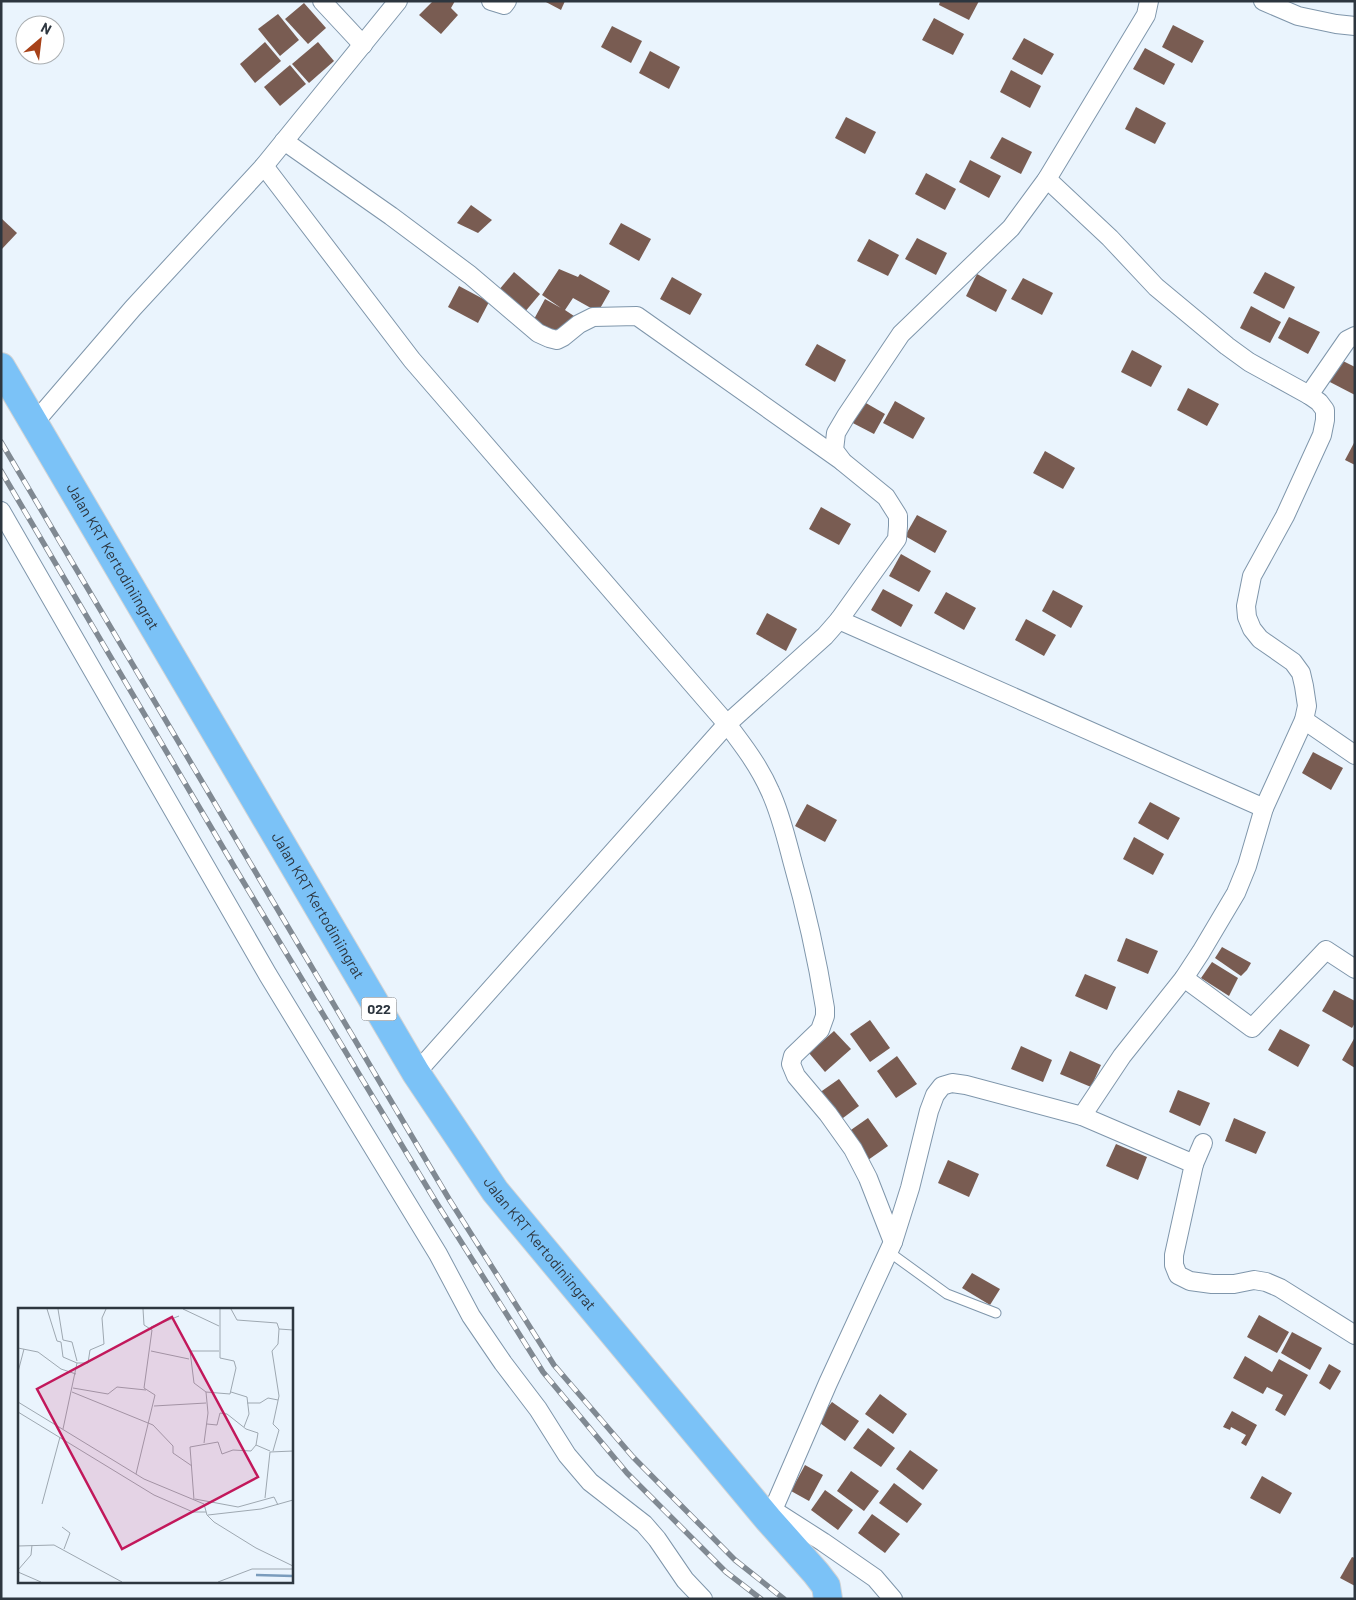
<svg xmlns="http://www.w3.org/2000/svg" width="1356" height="1600" font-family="Barlow,sans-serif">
  <rect width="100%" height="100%" fill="#eaf4fd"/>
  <g fill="#795c52">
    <polygon points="433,1 455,1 451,8 458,15 441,34 419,15"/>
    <polygon points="544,1 565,1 561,10"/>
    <polygon points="940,1 979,1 969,20 939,5"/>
    <polygon points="304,3 326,28 308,44 285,19"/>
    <polygon points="278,14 299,40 280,56 258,29"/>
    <polygon points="934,18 964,34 953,55 922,40"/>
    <polygon points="1173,25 1204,41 1192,63 1162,47"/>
    <polygon points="612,26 642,41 631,63 601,47"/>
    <polygon points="1024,38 1054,54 1042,75 1012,59"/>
    <polygon points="265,42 281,61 255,83 240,64"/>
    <polygon points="318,42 334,61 309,83 292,64"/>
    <polygon points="1145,48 1175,64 1164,85 1133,69"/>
    <polygon points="650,51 680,67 669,89 639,73"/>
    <polygon points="290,65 306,84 280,106 264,87"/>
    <polygon points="1011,70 1041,86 1030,108 1000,92"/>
    <polygon points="1136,107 1166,123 1155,144 1125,129"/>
    <polygon points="846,117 876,132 865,154 835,138"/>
    <polygon points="1002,137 1032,152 1021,174 990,158"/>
    <polygon points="970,160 1001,176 989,198 959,182"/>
    <polygon points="926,173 956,189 945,210 915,194"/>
    <polygon points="471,205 492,220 478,233 457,223"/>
    <polygon points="1,218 17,233 1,250"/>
    <polygon points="621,223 651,239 639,261 609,244"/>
    <polygon points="917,238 947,253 936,275 905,259"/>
    <polygon points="869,239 899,255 888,276 857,261"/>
    <polygon points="559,269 578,277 580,274 610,291 598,312 573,298 565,310 574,316 563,337 533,321 545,299 561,308 542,295"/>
    <polygon points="514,272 540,294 524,313 498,291"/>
    <polygon points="1265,272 1295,287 1284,309 1253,293"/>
    <polygon points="977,274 1007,290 996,312 966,296"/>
    <polygon points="672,277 702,294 690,315 660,299"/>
    <polygon points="1023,278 1053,293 1042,315 1011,299"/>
    <polygon points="459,286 489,302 478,323 448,307"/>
    <polygon points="1251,306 1281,322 1270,343 1240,328"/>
    <polygon points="1289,317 1320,332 1308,354 1278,338"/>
    <polygon points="817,344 846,360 835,382 805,365"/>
    <polygon points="1132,350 1162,366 1151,387 1121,372"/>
    <polygon points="1337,358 1355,367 1355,395 1326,380"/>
    <polygon points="1188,388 1219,404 1207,426 1177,410"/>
    <polygon points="859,399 885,414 874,434 847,420"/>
    <polygon points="895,401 925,418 913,439 883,423"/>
    <polygon points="1355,441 1355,465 1345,460"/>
    <polygon points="1045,451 1075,468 1063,489 1033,473"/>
    <polygon points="821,507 851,524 839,545 809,529"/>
    <polygon points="917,515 947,531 935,553 905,536"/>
    <polygon points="901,554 931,571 919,592 889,576"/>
    <polygon points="883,589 913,605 901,627 871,610"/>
    <polygon points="1053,590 1083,606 1071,628 1042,611"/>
    <polygon points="946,592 976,608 964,630 934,613"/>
    <polygon points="767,613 797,629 786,651 756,634"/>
    <polygon points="1026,619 1056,635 1044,656 1015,640"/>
    <polygon points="1313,752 1343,768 1331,790 1302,773"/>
    <polygon points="1150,802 1180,818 1168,840 1138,823"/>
    <polygon points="807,804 837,820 825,842 795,826"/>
    <polygon points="1134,837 1164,854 1153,875 1123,859"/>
    <polygon points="1126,938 1158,951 1148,974 1117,961"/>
    <polygon points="1222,947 1251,963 1247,970 1241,976 1215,958"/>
    <polygon points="1212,962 1238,978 1229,996 1201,978"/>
    <polygon points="1085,974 1116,987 1107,1010 1075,996"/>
    <polygon points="1334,990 1355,1001 1355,1023 1352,1028 1322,1011"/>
    <polygon points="870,1020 890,1048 870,1062 850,1034"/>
    <polygon points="1280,1029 1310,1045 1298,1067 1268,1050"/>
    <polygon points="834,1031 851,1049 825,1072 809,1053"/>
    <polygon points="1355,1037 1355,1068 1342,1060"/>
    <polygon points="1021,1046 1052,1060 1043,1082 1011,1069"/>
    <polygon points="1070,1051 1101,1065 1091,1087 1060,1074"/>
    <polygon points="897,1056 917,1084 896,1098 877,1071"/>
    <polygon points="839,1079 859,1106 839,1121 819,1093"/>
    <polygon points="1178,1090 1210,1103 1200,1126 1169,1112"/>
    <polygon points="868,1118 888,1146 868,1160 848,1132"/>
    <polygon points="1234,1118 1266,1132 1256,1154 1225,1141"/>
    <polygon points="1116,1144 1147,1157 1138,1180 1106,1166"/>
    <polygon points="948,1160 979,1174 969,1197 938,1183"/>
    <polygon points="972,1273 1000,1289 990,1305 962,1288"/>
    <polygon points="1259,1315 1289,1332 1277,1353 1247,1337"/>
    <polygon points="1292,1332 1322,1348 1310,1370 1281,1353"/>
    <polygon points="1245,1356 1272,1372 1279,1359 1308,1375 1285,1416 1275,1410 1283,1395 1267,1387 1263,1394 1233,1378"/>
    <polygon points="1329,1364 1341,1371 1330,1390 1319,1383"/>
    <polygon points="880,1394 907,1414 893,1434 865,1414"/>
    <polygon points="832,1402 859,1421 845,1441 817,1421"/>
    <polygon points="1232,1411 1257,1425 1246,1446 1241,1443 1246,1435 1231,1427 1230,1430 1223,1427"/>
    <polygon points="868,1428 895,1448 881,1467 853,1448"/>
    <polygon points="910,1450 938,1470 923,1490 896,1469"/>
    <polygon points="805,1465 823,1475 809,1501 791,1491"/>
    <polygon points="851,1471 879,1491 864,1511 837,1491"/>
    <polygon points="1262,1476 1292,1493 1280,1514 1250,1498"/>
    <polygon points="894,1483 922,1504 907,1523 879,1503"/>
    <polygon points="825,1490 853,1510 838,1530 811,1510"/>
    <polygon points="872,1514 900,1534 885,1553 858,1533"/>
    <polygon points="1352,1557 1355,1558 1355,1586 1340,1578"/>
  </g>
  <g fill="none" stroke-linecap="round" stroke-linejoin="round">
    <defs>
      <polyline id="service" points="889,1252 947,1294 996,1313"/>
      <g id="minor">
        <polyline points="322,1 363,45"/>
        <polyline points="491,1 504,5 507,1"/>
        <polyline points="1263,1 1298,16 1336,24 1355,26"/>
        <polyline points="284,141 391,216 470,275 538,333 549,338 557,340 563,337 579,324 593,317 637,316 842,461"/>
        <path d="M 264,166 L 412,360 L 727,724 C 743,745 759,766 770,791 C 780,812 786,837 792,860 C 806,909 817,958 825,1008 L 825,1016 L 820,1030 L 793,1056 L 791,1064 L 796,1076 L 828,1114 L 853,1149 L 868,1178 L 893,1242"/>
        <polyline points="1047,179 1110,238 1156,287 1227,346 1249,362 1309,395 1319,402 1325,410 1325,420 1322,435 1285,516 1252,576 1246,606 1247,617 1252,629 1260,639 1293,662 1301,673 1304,686 1307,706 1304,720 1264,808 1247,866 1236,893 1201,952 1184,978 1122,1056 1082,1116"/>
        <polyline points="1309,395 1347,340 1355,336"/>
        <polyline points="35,422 133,308 264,166 398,1"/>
        <polyline points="1,511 268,975 438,1254 471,1316 503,1363 538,1409 567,1455 590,1482 644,1524 657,1539 685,1580 703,1599"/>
        <polyline points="839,620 1264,808"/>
        <polyline points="1304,720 1355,755"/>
        <polyline points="1184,978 1252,1028 1326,950 1355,969"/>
        <polyline points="416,1073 727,724 825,636 839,620 897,539 898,526 898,516 886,497 843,462 834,450 836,433 846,416 901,334 1011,228 1047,179 1146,15 1149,1"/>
        <polyline points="1194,1164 1203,1143"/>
        <polyline points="773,1510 823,1542 875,1578 893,1599"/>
        <polyline points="768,1519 773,1510 828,1383 893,1242 910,1188 929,1111 935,1095 942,1086 952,1083 966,1085 1082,1116 1194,1164 1174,1255 1174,1265 1178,1275 1190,1281 1212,1284 1234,1284 1254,1280 1266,1282 1280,1288 1355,1335"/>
      </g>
      <g id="primary">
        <path id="s1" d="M 1,367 L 416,1073 L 495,1191 L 768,1519 L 816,1573 L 826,1586 L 828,1599"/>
      </g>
    </defs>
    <use href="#service" stroke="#7f96ab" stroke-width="11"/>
    <use href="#minor" stroke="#7f96ab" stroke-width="20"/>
    <use href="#primary" stroke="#d1d3d5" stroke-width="30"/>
    <use href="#service" stroke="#fff" stroke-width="9"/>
    <use href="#minor" stroke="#fff" stroke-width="18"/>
    <use href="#primary" stroke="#7bc2f7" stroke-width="28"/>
    <defs>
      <g id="rail">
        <polyline points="1,442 449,1199 554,1365 633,1457 735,1560 784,1599"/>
        <polyline points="1,471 235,868 436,1202 543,1372 627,1473 726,1572 761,1599"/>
      </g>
    </defs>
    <use href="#rail" stroke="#808992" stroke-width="5.5"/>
    <use href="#rail" stroke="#fff" stroke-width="4" stroke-dasharray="11" stroke-linecap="butt"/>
  </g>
  <g text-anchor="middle" stroke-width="5" stroke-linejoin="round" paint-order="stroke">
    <rect fill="#fff" stroke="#6c7279" stroke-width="1" x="361.5" y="997.5" width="35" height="23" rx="4"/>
    <g font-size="14" font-weight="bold" fill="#2d363f">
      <text x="379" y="1014">022</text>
    </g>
    <g font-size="15" fill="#2d363f" stroke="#fff">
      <text dy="5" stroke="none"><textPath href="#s1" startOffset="220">Jalan KRT Kertodiniingrat</textPath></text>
      <text dy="5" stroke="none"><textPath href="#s1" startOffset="625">Jalan KRT Kertodiniingrat</textPath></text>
      <text dy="5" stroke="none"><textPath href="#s1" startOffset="1030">Jalan KRT Kertodiniingrat</textPath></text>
    </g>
  </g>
  <g transform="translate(18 1308)">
    <rect width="275" height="275" fill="#eaf4fd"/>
    <path fill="none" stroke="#7a9cbc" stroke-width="2.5" d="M 238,267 L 275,268"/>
    <path fill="none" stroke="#9ea8b1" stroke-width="1" d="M 29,1 L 39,33 L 43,34 L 45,49 L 59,55 L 45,121M 40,1 L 45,32 L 54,34 L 59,53M 165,1 L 201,18M 213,1 L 219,12 L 259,15 L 261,21M 133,19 L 161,8M 0,40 L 20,44 L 43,61 L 58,66M 133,43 L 171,51M 59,55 L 70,55 L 72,42 L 86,36 L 84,10 L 88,1M 0,64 L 6,41M 55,80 L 90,86 L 99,79 L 128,82M 54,84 L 135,117 L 155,138 L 155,145 L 174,158M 188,84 L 212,86 L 218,60 L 216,53 L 202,50 L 202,1M 213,84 L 229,89 L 231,106 L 226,119M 0,94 L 126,171 L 186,196 L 189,207 L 196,214 L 238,240 L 275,258M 229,95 L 242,95 L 250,90 L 260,92M 136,98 L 188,95M 0,104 L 136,187 L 175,204 L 188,204M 189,116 L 199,117 L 202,105 L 209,106 L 228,121 L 240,125 L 238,137 L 252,143M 186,135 L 190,105 L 188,84 L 176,75 L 172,43 L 201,43M 255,143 L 261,122 L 255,116 L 261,88 L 254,43 L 260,36 L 261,21 L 275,22M 118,166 L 137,87 L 126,80 L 134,22 L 126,17 L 125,1M 247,190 L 252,144 L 275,143M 177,191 L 220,199 L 256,189 L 260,197M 176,192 L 172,139 L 200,134 L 204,146 L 215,142 L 233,143 L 238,137M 24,196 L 42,129M 190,207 L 243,201 L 275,192M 44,219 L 52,225 L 46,241M 0,238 L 36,237 L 104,274M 0,262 L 13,247 L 14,237M 0,264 L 23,274M 200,274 L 234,261 L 275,261"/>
    <path fill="#c2185b" fill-opacity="0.15" stroke="#c2185b" stroke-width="2.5" d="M 154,9 L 240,169 L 104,241 L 19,81 Z"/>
    <rect width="275" height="275" fill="none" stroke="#2d363f" stroke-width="2.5"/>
  </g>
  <rect width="1356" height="1600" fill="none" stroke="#2d363f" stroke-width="5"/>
  <g transform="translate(40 40) rotate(28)"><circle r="24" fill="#ffffff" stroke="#abafb2"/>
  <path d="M0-4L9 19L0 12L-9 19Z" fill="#a74118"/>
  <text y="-8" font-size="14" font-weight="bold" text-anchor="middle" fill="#2d363f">N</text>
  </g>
</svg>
